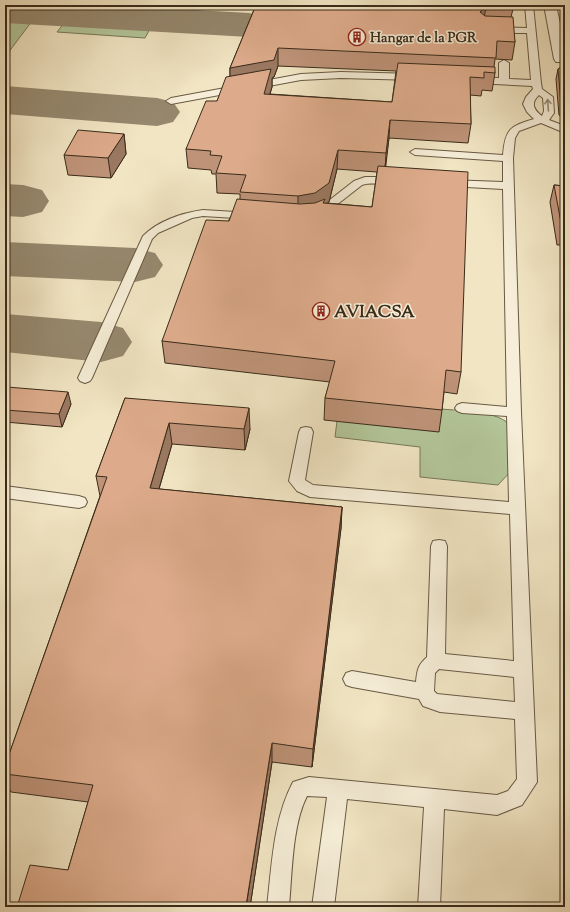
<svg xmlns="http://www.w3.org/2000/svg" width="570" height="912" font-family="'Sorts Mill Goudy',serif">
  <rect width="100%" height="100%" fill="#f1e5c3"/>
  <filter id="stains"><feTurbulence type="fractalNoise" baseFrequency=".005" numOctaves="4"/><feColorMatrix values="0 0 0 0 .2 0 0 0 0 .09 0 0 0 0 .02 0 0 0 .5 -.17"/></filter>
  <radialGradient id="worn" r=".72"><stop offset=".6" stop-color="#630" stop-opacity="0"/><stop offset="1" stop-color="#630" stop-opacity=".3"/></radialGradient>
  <g fill="#b3c699" stroke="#76785a">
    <polygon points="5,19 32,21 5,57"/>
    <polygon points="65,22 151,27 145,38 57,32"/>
    <path d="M 441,409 C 461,411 494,410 509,424 L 511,471 L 498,485 L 420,477 L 420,447 L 335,437 L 337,421 Z"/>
  </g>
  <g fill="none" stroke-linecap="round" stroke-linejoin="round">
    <g fill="#96886e" fill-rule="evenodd">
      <polygon points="5,5 107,5 249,13 263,16 269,25 263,34 249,37 5,23"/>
      <polygon points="5,86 157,98 173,102 180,112 173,122 157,126 5,114"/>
      <polygon points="5,184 23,185 42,190 49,201 42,212 23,217 5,216"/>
      <polygon points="5,242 135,248 155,253 163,265 155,277 135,282 5,276"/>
      <polygon points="5,314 101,322 123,328 132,342 123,356 101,362 5,352"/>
    </g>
    <defs>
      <g id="lane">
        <path d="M 525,5 L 533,5 L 541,83 L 542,89 L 553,97 L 554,113 L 549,120 L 565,126 L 565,133 L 541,123 L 519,131 L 515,138 L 513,158 L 521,412 L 537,782 L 522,805 L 497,815 L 444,809 L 440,907 L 418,907 L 424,807 L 347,799 L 334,907 L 312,907 L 327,797 L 307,796 C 292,825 292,875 289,907 L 267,907 C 272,865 273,820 293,782 L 309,777 L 497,795 L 508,791 L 517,779 L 515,719 L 440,712 L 423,706 L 419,699 L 352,687 L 346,685 L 343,679 L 346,673 L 352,671 L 416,682 C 417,670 418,665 427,657 L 431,546 L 433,541 L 439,540 L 445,541 L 447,546 L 445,654 L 514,661 L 510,514 L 310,497 L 297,491 L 289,481 L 299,432 L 301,428 L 306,427 L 311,428 L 313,432 L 305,480 L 313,485 L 509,502 L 507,416 L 462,413 L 457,411 L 455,408 L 457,405 L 462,403 L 507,407 L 503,189 L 448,186 L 443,183 L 448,180 L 503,182 L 503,161 L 415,155 L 410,152 L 415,149 L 503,155 C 505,129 510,126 534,119 L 527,112 L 523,104 L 526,97 L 533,89 L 532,86 L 474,83 L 469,80 L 474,77 L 499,78 L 499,63 L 504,60 L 509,63 L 509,79 L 531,80 L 527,33 L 494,33 L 490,30 L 494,27 L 527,28 ZM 539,95 L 543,98 L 544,111 L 542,116 C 534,110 530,103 539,95 ZM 439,669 L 514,677 L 515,702 L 437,694 L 434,691 L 435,673 Z"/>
        <polygon points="341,72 416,74 421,77 416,80 341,78 301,80 171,104 166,101 171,98 301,74"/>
        <path d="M 365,177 L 397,177 L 402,180 C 396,187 372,181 362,185 L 321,217 L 313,217 L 311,215 L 313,213 L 354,181 Z"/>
        <path d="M 203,210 L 252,213 L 256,214 L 258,216 L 256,218 L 252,219 L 203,216 L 192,218 L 158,233 L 152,239 L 92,378 L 90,381 L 85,383 L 80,381 L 78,378 L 143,236 C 158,221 182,213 203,210 Z"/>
        <polygon points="5,486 79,496 85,498 87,502 85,506 79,508 5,498"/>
      </g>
      <polygon id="street" points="544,5 556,5 565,47 565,62 556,62 554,59"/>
    </defs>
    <use href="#lane" stroke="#685a44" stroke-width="2"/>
    <use href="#street" stroke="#685a44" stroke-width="2"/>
    <use href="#lane" fill="#f6eed8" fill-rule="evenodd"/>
    <use href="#street" fill="#f6eed8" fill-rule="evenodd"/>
  </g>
  <g fill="#be9378" stroke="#3a2b1a" fill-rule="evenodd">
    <path d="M 256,5 L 513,5 L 513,9 L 511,17 L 515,42 L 512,60 L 495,59 L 494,67 L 495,73 L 492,91 L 482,90 L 481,96 L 470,95 L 471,124 L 468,143 L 389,138 L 385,166 L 461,372 L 457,394 L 444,392 L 442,410 L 439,432 L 324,420 L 325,398 L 330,382 L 165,363 L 162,341 L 240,200 L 240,194 L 217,193 L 216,174 L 212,174 L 211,170 L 188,168 L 186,149 L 217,101 L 230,76 L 230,68 ZM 278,66 L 396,71 L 392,102 L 270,94 L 272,87 L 272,78 L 274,77 ZM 337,169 L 377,172 L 372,207 L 327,203 L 329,202 Z"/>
    <polygon points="560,5 565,5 565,29"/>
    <polygon points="565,65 565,118 559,115 556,79 558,69"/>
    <polygon points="124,134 126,154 111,178 68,175 64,155"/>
    <polygon points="554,185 565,186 565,245 557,245 550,202"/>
    <polygon points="5,392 71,404 62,427 5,422"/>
    <polygon points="125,398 250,429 245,450 172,444 159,489 342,507 341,528 312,767 272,762 250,907 17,907 68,870 88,802 11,792 5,779 5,766 100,496 96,476"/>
  </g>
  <g fill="#9b7861" stroke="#3a2b1a">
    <polygon points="486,7 483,24 480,12"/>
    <polygon points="278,48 278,66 274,77 272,78 272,87 264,112 264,94 230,86 230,68"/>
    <polygon points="390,120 389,138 385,173 386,153"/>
    <polygon points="124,134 126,154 111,178 108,158"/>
    <polygon points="338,150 337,169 329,202 324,205 298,215 298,196"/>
    <polygon points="68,392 71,404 62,427 59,414"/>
    <polygon points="249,408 250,429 245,450 244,429"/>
    <polygon points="169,423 172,444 153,509 150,488"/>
    <polygon points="342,507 341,528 312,767 313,749"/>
    <polygon points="272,743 272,762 250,907 246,907"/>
  </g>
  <g fill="#ddab8b" stroke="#3a2b1a">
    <polygon points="256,5 513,5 513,9 486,7 480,12 485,16 513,17 515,42 497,41 496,58 278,48 274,60 230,68"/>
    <polygon points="398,63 495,67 495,73 484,72 484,78 470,77 471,124 390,120 386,153 338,150 329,183 315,193 298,196 240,192 246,175 216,173 222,156 210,155 211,151 186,149 206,101 217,101 226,77 271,69 264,94 392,102"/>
    <polygon points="565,65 565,106 561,104 558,69"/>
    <polygon points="78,130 124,134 108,158 64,155"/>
    <polygon points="378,166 468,172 461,372 446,370 442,410 325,398 335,361 162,341 206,220 229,221 237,199 300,204 315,203 325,199 323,203 372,207"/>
    <polygon points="554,185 565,186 565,228 562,228"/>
    <polygon points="7,387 68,392 59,414 5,410 5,392"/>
    <polygon points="125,398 249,408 244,429 169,423 150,488 342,507 313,749 272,743 246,906 224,903 223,907 17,907 30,865 68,870 93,785 5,774 5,766 107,477 96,476"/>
  </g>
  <defs><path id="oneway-shaft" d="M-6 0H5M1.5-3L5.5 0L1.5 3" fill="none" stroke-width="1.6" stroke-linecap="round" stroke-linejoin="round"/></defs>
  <use stroke="#988c79" href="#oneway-shaft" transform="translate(548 105) rotate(-94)"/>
  <defs>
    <symbol id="building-ring" viewBox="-11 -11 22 22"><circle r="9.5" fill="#f6eed8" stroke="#8f2418" stroke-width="1.5"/><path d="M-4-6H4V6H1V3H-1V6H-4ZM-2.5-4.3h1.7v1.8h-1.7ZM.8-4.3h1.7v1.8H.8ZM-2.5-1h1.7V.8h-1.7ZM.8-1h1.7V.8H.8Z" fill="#8f2418"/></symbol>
  </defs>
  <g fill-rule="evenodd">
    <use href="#building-ring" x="347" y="27" width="20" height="20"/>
    <use href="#building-ring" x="311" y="301" width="20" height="20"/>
  </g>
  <g text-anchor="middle" stroke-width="3" stroke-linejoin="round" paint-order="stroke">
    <g font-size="14" font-weight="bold" fill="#3a2b1a" stroke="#f6eed8" text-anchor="start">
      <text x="370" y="42">Hangar de la PGR</text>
    </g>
    <g font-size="17" font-weight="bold" fill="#3a2b1a" stroke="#f6eed8" text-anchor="start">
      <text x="334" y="317">AVIACSA</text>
    </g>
  </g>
  <rect width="570" height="912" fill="none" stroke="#f1e5c3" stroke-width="20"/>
  <rect x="6" y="6" width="558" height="900" fill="none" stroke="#3a2b1a" stroke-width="2"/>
  <rect x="10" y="10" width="550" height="892" fill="none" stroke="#3a2b1a"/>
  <rect width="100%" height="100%" filter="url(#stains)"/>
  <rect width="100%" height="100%" fill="url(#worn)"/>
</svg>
